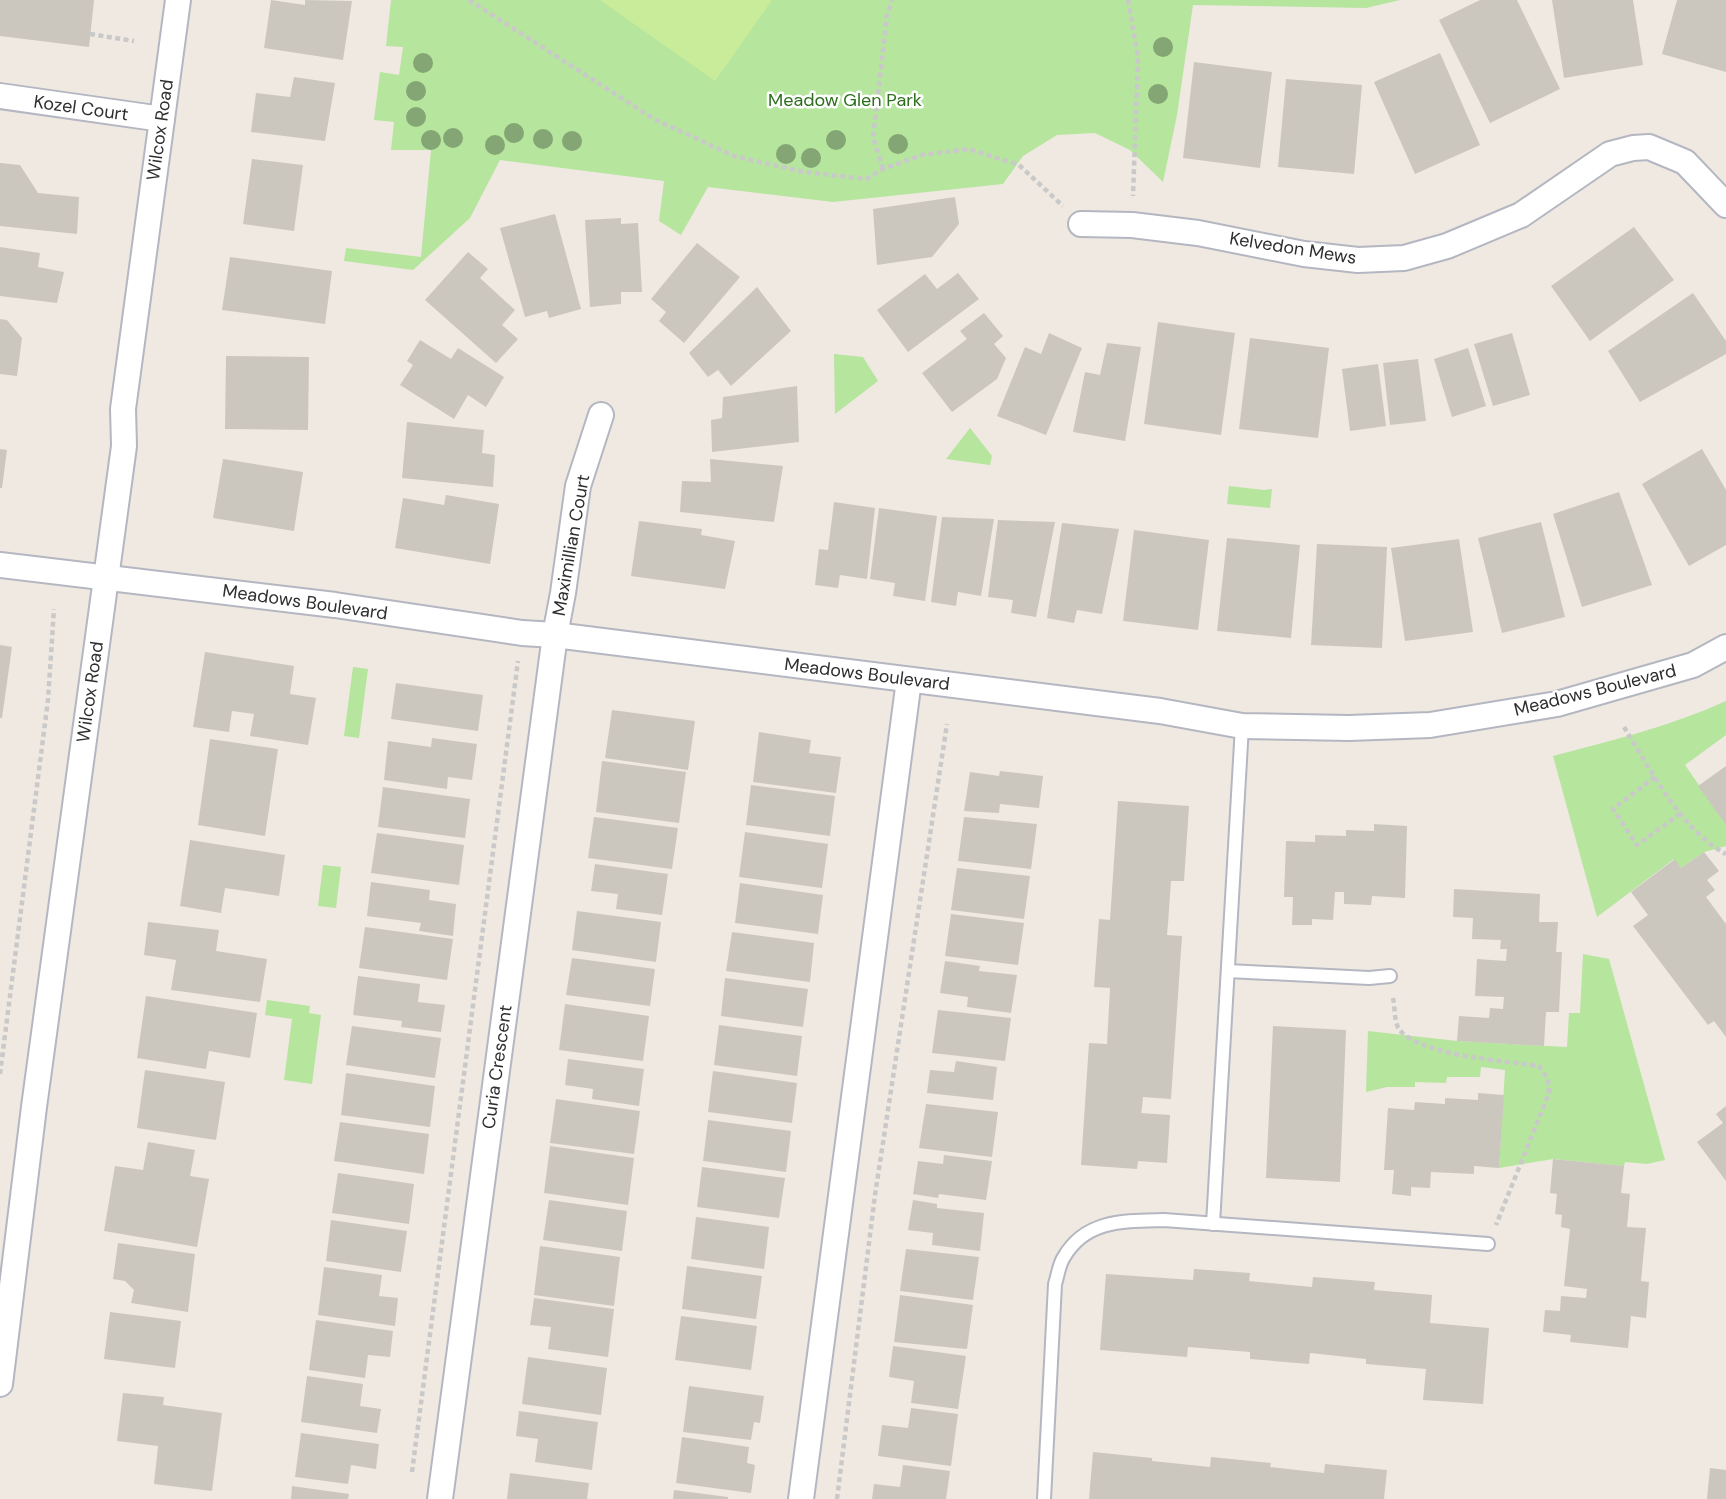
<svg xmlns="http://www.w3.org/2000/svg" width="1726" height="1499" font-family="'DM Sans',sans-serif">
  <rect width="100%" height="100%" fill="#efe9e1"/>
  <g fill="#b6e59e">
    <polygon points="391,0 1400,0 1366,8 1193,5 1177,115 1163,182 1130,150 1095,133 1057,135 1023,156 1003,184 833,202 708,187 681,235 659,221 664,181 500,160 470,218 413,270 344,261 346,248 421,257 431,150 391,150 394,122 374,120 380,72 399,75 403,47 386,46"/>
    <polygon points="834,354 863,357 878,381 835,414"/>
    <polygon points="970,428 992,456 990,465 946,459"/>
    <polygon points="1229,486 1264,490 1272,489 1270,508 1227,504"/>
    <polygon points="353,667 368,669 359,738 344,736"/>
    <path d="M 1726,701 L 1726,735 L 1685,765 L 1726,824 L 1726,846 L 1704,852 L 1681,868 L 1674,859 L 1597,917 L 1553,756 C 1611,741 1671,726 1726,701 Z"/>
    <polygon points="323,865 341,867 336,908 318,906"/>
    <polygon points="1583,954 1609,959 1665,1160 1647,1164 1625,1162 1624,1166 1553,1159 1499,1168 1505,1070 1481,1067 1480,1077 1447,1077 1446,1083 1415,1082 1415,1087 1387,1087 1366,1092 1368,1031 1457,1041 1567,1047 1569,1013 1580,1013"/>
    <polygon points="267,1000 310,1006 309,1013 321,1015 312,1084 284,1080 292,1019 265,1015"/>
  </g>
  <polygon fill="#c9ec9a" points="600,0 772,0 715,81"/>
  <g fill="#cbc7bf">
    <polygon points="0,0 94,0 89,47 0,36"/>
    <polygon points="271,0 305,5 305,0 352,1 343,60 264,48"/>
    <polygon points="1480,0 1517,0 1560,89 1490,123 1439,20"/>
    <polygon points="1552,0 1633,0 1643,65 1564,78"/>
    <polygon points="1677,0 1726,0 1726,72 1662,54"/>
    <polygon points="1440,53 1480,145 1415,174 1374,82"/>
    <polygon points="1194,62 1272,72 1260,168 1183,158"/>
    <polygon points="294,77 335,83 325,141 251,132 256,93 290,97"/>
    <polygon points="1286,79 1362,85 1354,174 1278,167"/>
    <polygon points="252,159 303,165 294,231 243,224"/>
    <polygon points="0,163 20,165 38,193 79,197 77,234 0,226"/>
    <polygon points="955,197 959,224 932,257 877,265 873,209"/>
    <polygon points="555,214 581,309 549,318 547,311 525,317 500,228"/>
    <polygon points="621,218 621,224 638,223 642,292 621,292 621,304 590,307 585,220"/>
    <polygon points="1634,227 1674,280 1590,341 1551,286"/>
    <polygon points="697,243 740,277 684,343 659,321 666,312 651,299"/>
    <polygon points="0,247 40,253 38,267 64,272 57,303 0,296"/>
    <polygon points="468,252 488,269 480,278 515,310 502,325 518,339 496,363 425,300"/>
    <polygon points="230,257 332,271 325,324 222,310"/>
    <polygon points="958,273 979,299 908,352 877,310 925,274 937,289"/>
    <polygon points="757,287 791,331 731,386 718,370 708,377 689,353"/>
    <polygon points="1693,293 1726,341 1726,354 1640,402 1608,351"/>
    <polygon points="984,313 1003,336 994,344 1006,358 997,379 952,412 922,373 967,339 960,331"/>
    <polygon points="0,319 7,320 22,338 17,376 0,374"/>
    <polygon points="1158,322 1235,333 1221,435 1144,424"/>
    <polygon points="1049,333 1082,348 1046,435 997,416 1025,347 1041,354"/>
    <polygon points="1512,333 1530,395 1493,406 1474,344"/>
    <polygon points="1250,338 1329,348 1318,438 1239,429"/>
    <polygon points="420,340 451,359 458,348 504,377 486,407 468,395 454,419 400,385 413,365 407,361"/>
    <polygon points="1107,343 1141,347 1125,441 1073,432 1085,372 1100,375"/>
    <polygon points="1468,348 1486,406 1452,417 1434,359"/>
    <polygon points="226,356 309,357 308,430 225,429"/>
    <polygon points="1418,359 1426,421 1390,425 1383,363"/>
    <polygon points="1378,364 1386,426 1350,431 1342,369"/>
    <polygon points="797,386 799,442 712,452 711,420 722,418 723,397"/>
    <polygon points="407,422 484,430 482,453 495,455 493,487 402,478"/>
    <polygon points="0,449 7,450 2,488 0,488"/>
    <polygon points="1702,449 1726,490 1726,545 1689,566 1642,484"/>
    <polygon points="223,459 303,472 294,531 213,518"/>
    <polygon points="710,459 783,466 774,522 680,512 682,481 711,482"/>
    <polygon points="1619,492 1652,585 1582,607 1553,514"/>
    <polygon points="446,495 499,504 490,564 395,548 403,498 444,505"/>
    <polygon points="834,502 875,508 867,579 840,575 838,588 815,585 819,549 828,550"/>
    <polygon points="879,508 937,516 925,601 893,596 895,583 870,579"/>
    <polygon points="942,517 994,519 981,596 958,592 956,606 931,602"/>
    <polygon points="998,520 1055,522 1036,617 1011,613 1013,600 988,597"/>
    <polygon points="639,521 702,529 701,535 735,541 725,589 631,576"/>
    <polygon points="1541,522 1565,617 1502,633 1478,538"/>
    <polygon points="1062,523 1119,529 1102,614 1077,610 1074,623 1047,618"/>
    <polygon points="1134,530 1209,540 1198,630 1123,621"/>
    <polygon points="1227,538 1300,545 1291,638 1217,631"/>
    <polygon points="1459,539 1473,632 1405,641 1391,548"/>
    <polygon points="1317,544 1387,547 1382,648 1311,645"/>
    <polygon points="0,645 12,647 2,718 0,718"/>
    <polygon points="205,652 294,666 290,694 316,698 308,745 250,736 254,714 232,711 229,732 193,727"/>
    <polygon points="396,683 483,695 478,731 391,719"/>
    <polygon points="612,710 695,721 688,770 605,758"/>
    <polygon points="759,732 811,740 809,753 841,757 836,793 753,782"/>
    <polygon points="432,738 477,744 472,780 448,777 447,789 384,780 388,741 431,747"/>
    <polygon points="210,739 278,749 265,836 198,825"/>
    <polygon points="602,761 686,772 679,823 596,812"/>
    <polygon points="1726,766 1726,825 1698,786"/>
    <polygon points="1000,771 1043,776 1039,808 1000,804 999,813 964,811 970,772 999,776"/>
    <polygon points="751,785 835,796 830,836 746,825"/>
    <polygon points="383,787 470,799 465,838 378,827"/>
    <polygon points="1118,801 1189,806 1184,881 1171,881 1168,924 1167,935 1182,936 1171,1099 1143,1097 1142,1108 1141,1113 1170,1115 1167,1163 1138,1161 1137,1169 1081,1165 1089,1043 1107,1044 1110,988 1094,987 1099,919 1110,920"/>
    <polygon points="594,817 678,828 672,869 588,858"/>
    <polygon points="964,817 1037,824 1031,869 958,861"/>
    <polygon points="1374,824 1407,826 1405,898 1372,896 1371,905 1344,904 1344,892 1335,892 1333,920 1312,919 1312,925 1292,925 1293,897 1284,897 1286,841 1315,842 1315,835 1346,836 1346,830 1374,831"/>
    <polygon points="745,832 828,844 822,888 739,877"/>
    <polygon points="377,833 464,845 459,885 371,873"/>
    <polygon points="190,840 285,855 279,896 225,888 221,913 180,906"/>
    <polygon points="1704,852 1719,871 1707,880 1715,890 1706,897 1726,924 1726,1037 1714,1021 1708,1025 1633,926 1648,915 1631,892 1675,859 1681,868"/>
    <polygon points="595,864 668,874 662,915 616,909 618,894 591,891"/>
    <polygon points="957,868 1030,876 1024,919 951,910"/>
    <polygon points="371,882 430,890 429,900 456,904 453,936 419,931 421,923 367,916"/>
    <polygon points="740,883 823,895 818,934 735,923"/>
    <polygon points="1454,889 1540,894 1539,922 1558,922 1556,952 1562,952 1559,1012 1546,1012 1544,1046 1457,1041 1459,1016 1489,1018 1490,1008 1503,1009 1504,997 1475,996 1477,959 1506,961 1507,949 1500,949 1501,940 1472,939 1473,918 1453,917"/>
    <polygon points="577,911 661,922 656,962 572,950"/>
    <polygon points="951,914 1024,923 1018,965 945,956"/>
    <polygon points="148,922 219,930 216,951 267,959 260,1002 171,990 176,960 144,955"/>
    <polygon points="365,927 453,939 447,980 359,968"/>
    <polygon points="732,932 814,943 810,982 726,971"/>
    <polygon points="572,958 655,969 650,1006 566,995"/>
    <polygon points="945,961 980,966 979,971 1017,975 1011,1013 967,1007 968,997 940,993"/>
    <polygon points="358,976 420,984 418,1002 445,1005 441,1032 401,1027 402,1021 353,1015"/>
    <polygon points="725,978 808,989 803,1027 721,1016"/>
    <polygon points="146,996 257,1013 250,1058 209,1051 206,1069 137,1058"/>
    <polygon points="565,1004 649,1016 643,1061 559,1050"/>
    <polygon points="938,1010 1011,1018 1005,1061 932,1053"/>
    <polygon points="719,1025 802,1036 797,1076 714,1065"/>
    <polygon points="352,1026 441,1038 435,1078 346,1065"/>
    <polygon points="1273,1026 1346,1030 1340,1182 1266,1178"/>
    <polygon points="568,1059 644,1069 639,1106 592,1099 593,1089 565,1085"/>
    <polygon points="956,1061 997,1067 993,1100 927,1093 930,1070 954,1072"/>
    <polygon points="145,1070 225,1082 216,1140 137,1128"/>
    <polygon points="713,1071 797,1083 792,1123 708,1112"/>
    <polygon points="346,1073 435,1086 430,1127 341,1115"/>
    <polygon points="1478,1093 1504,1095 1499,1168 1474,1166 1474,1174 1431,1172 1430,1188 1411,1187 1411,1196 1392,1194 1394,1170 1384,1170 1388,1108 1414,1110 1415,1102 1445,1104 1445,1098 1478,1100"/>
    <polygon points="556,1099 640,1111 634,1154 550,1143"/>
    <polygon points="926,1104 998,1112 992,1157 919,1148"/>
    <polygon points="1726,1106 1726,1181 1697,1142 1723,1123 1716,1114"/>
    <polygon points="708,1120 791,1131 786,1172 703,1161"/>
    <polygon points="340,1122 429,1134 424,1174 334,1161"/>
    <polygon points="148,1142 195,1150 190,1176 209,1179 197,1247 104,1231 115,1166 143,1170"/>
    <polygon points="550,1146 634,1158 628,1205 544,1193"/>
    <polygon points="944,1155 992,1161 986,1200 939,1194 938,1198 913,1194 918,1161 943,1164"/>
    <polygon points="1553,1159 1624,1166 1621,1193 1630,1194 1627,1227 1646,1228 1641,1281 1649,1282 1646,1318 1631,1316 1628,1348 1570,1342 1571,1335 1543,1332 1545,1310 1560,1311 1561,1296 1586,1298 1587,1289 1564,1286 1570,1229 1561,1227 1562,1215 1555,1214 1557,1194 1550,1193"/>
    <polygon points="702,1167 785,1178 779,1218 697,1207"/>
    <polygon points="338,1173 414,1184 409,1224 332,1213"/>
    <polygon points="549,1200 627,1211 622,1251 543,1240"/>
    <polygon points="913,1200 937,1204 937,1208 984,1213 980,1251 932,1245 933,1233 908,1230"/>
    <polygon points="696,1217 769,1227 764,1269 691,1259"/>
    <polygon points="331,1220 407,1231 401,1272 326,1261"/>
    <polygon points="118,1243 195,1254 188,1312 131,1303 134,1290 125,1281 113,1279"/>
    <polygon points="540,1246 620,1257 614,1306 534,1295"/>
    <polygon points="906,1249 979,1257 973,1300 900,1291"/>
    <polygon points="687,1266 762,1276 756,1319 682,1309"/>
    <polygon points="324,1267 382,1275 379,1296 398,1298 395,1326 318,1315"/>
    <polygon points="1194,1269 1250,1273 1249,1281 1312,1287 1313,1277 1375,1282 1374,1290 1432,1295 1430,1323 1489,1328 1483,1404 1423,1400 1426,1369 1366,1364 1366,1359 1310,1353 1309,1364 1250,1359 1250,1352 1188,1347 1187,1357 1100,1350 1106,1274 1193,1280"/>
    <polygon points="900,1295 973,1305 967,1349 894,1342"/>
    <polygon points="534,1298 614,1309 608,1357 548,1349 551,1327 530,1325"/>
    <polygon points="110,1312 181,1321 175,1368 104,1359"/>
    <polygon points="681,1316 757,1326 751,1370 675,1360"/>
    <polygon points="316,1320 393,1331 390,1357 368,1355 365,1378 309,1370"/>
    <polygon points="893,1346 966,1356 958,1409 911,1403 914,1381 889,1377"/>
    <polygon points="528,1357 607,1368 601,1415 522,1404"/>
    <polygon points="307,1376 363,1384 360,1406 381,1409 377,1433 301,1422"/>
    <polygon points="689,1386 764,1396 760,1423 754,1422 751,1440 683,1432"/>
    <polygon points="123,1393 164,1397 163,1405 222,1413 212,1491 154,1484 158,1446 117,1441"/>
    <polygon points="911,1408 958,1414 951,1466 878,1456 882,1425 908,1428"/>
    <polygon points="519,1411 598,1422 592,1470 535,1462 538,1439 516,1436"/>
    <polygon points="301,1433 379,1444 376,1469 351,1465 348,1484 295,1477"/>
    <polygon points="682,1437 749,1447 747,1463 755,1465 751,1493 676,1483"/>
    <polygon points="1093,1452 1152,1458 1152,1461 1210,1467 1211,1457 1271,1463 1270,1467 1324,1473 1325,1464 1387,1470 1384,1499 1089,1499"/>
    <polygon points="903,1465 950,1471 946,1499 872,1499 874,1484 900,1487"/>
    <polygon points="1710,1468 1726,1470 1726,1499 1707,1499"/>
    <polygon points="510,1473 589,1483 587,1499 507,1499"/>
    <polygon points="292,1486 349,1494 348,1499 291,1499"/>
    <polygon points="674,1490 728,1497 728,1499 673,1499"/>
  </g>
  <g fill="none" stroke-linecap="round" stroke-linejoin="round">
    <defs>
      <g id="service">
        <polyline points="1228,971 1369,978 1390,976"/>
        <polyline points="1213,1224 1242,726"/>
        <path d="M 1044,1499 L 1055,1284 C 1058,1275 1059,1264 1064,1257 C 1086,1219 1126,1221 1164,1220 L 1488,1244"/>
      </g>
      <g id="minor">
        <polyline points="0,96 162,119"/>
        <polyline points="1081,224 1132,225 1198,233 1304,254 1358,260 1404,258 1447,246 1521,215 1610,154 1633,148 1649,147 1685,162 1726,205"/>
        <polyline points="0,565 335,605 522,633 555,635 1160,711 1242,726 1349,728 1430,725 1557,704 1693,665 1726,647"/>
        <polyline points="0,1384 34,1107 124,446 123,409 178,0"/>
        <polyline points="440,1499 555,635 563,593 578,486 601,415"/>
        <polyline points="801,1499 909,680"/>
      </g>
    </defs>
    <use href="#service" stroke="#b4b7c1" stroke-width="16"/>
    <use href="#minor" stroke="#b4b7c1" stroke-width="28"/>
    <g stroke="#c9c9c9" stroke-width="4.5" stroke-dasharray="5 3.5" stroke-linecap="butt">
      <polyline points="469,0 654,119 734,156 804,172 866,179 883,169 922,155 969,149 1019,165 1063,206"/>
      <polyline points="1128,0 1138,58 1133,196"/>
      <polyline points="90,34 134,41"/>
      <polyline points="883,169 873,137 887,16 892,0"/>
      <path d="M 1624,727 C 1650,769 1682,831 1726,854"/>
      <polyline points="1655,777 1613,809 1637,845 1681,813"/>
      <path d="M 1393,998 C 1395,1007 1394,1022 1399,1029 C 1419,1056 1506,1061 1539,1066 L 1548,1079 L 1549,1093 L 1496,1225"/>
      <polyline points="0,1074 48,700 54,609"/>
      <polyline points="412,1472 518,661"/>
      <polyline points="837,1499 875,1195 947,724"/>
    </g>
    <use href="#service" stroke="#fff" stroke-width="12"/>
    <use href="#minor" stroke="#fff" stroke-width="24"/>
  </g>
  <g fill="#84a574">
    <circle cx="1163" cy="47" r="10"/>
    <circle cx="423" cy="63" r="10"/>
    <circle cx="416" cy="91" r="10"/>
    <circle cx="1158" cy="94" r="10"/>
    <circle cx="416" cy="117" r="10"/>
    <circle cx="514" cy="133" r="10"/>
    <circle cx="453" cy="138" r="10"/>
    <circle cx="543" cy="139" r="10"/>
    <circle cx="431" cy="140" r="10"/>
    <circle cx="836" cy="140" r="10"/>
    <circle cx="572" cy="141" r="10"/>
    <circle cx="898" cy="144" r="10"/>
    <circle cx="495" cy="145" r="10"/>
    <circle cx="786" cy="154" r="10"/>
    <circle cx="811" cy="158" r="10"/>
  </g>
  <g text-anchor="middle" stroke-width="5" stroke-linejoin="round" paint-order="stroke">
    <g font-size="18" fill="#2c6e1b" stroke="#fff">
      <text x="845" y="106">Meadow Glen Park</text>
    </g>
    <g font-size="18" fill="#2e2e2e" stroke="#fff">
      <text transform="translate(81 108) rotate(8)" y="6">Kozel Court</text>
      <text transform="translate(160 130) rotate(-82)" y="6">Wilcox Road</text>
      <text transform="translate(1293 248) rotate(9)" y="6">Kelvedon Mews</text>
      <text transform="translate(571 545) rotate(-80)" y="6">Maximillian Court</text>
      <text transform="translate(305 602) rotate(8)" y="6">Meadows Boulevard</text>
      <text transform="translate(867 674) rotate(7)" y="6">Meadows Boulevard</text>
      <text transform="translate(1595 690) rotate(-14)" y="6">Meadows Boulevard</text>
      <text transform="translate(90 692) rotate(-82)" y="6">Wilcox Road</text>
      <text transform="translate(497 1067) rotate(-82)" y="6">Curia Crescent</text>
    </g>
  </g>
</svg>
